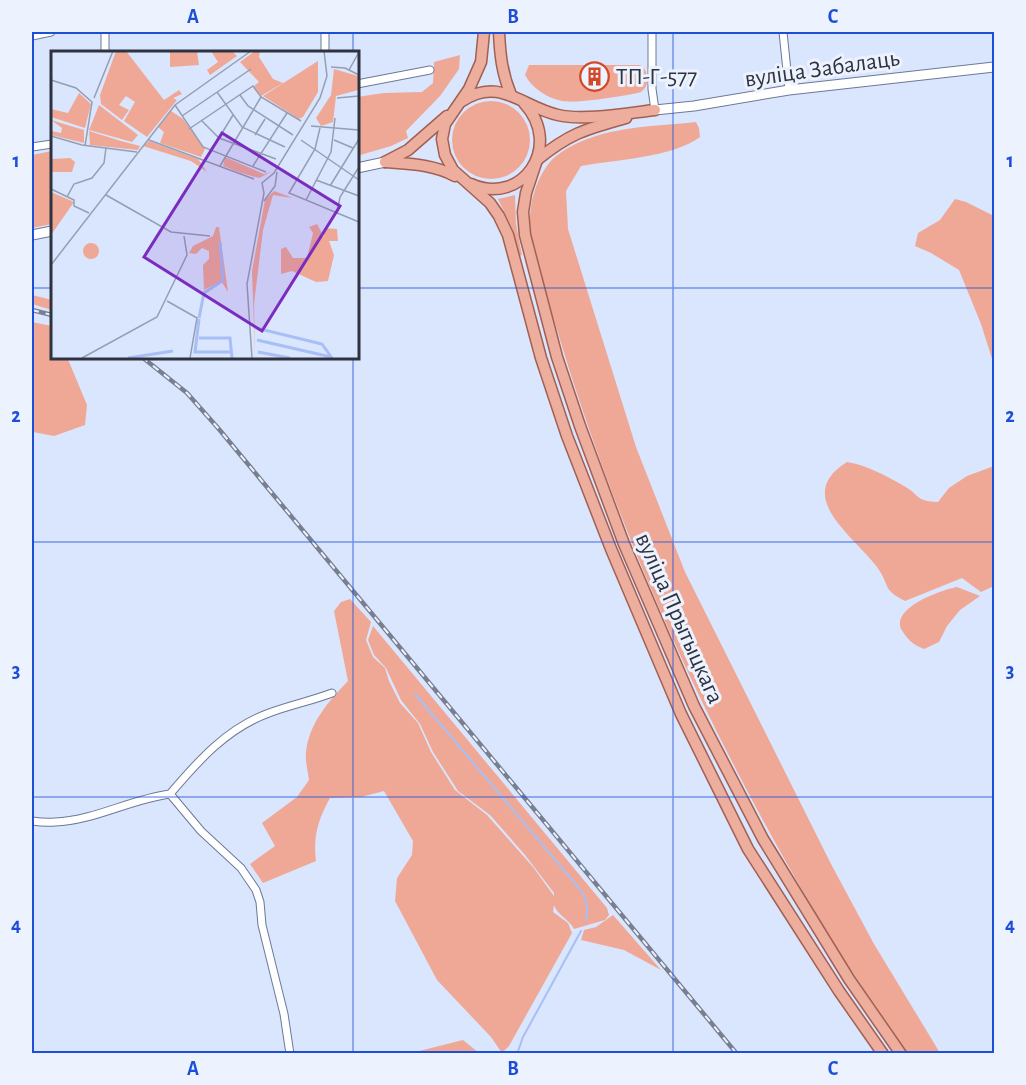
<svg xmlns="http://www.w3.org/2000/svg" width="1026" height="1085" font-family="'Alegreya Sans',sans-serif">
  <rect width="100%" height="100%" fill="#dae5fe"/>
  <g fill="#efa896">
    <polygon points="460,55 459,69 440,96 406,131 408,138 391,146 357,156 357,97 384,93 422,92 433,83 434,62"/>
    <path d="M 529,65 L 640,65 L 644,68 C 649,77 649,86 641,92 C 626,96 575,104 562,101 C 547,98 532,88 525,75 Z"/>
    <circle cx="491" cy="140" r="39"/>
    <path d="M 696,122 L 699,128 L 700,137 C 674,157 614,160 581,166 L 566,191 L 568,229 L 636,447 L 685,572 L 831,864 L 874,944 L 940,1053 L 908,1053 L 901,1044 C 880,1013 858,982 838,950 C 721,760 622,547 558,333 C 545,291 519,233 535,190 C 538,180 546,164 555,157 C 593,126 650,127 696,122 Z"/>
    <polygon points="52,151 52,224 32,228 32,155"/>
    <polygon points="515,195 516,224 522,255 519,256 511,226 498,199"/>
    <polygon points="955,199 966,202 994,216 994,365 981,324 959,270 931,253 915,246 918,233 940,220"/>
    <polygon points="32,295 52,300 52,310 32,304"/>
    <polygon points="32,322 52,326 52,357 67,357 87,405 85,425 54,436 33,432 32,428"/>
    <path d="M 847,462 C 866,465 887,476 904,486 C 921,496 915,501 938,502 L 949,488 L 967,476 L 994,466 L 994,586 L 981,592 L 962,578 L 905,601 C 881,589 891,586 877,567 C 854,536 792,496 847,462 Z"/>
    <path d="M 957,587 L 980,596 L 960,610 L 947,626 L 939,642 L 924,649 C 914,645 909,641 903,632 C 887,609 941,590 957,587 Z"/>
    <path d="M 350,599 L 371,622 L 366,640 L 373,657 L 385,668 L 389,681 L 400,703 L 418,723 L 431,752 L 455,790 L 487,815 L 533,867 L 554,896 L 554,893 L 525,855 L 490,815 L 458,791 L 433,752 L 420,724 L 401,700 L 386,668 L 374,655 L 368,640 L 373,626 L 607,908 L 609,915 L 605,920 L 574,929 C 569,919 557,915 554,905 L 553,912 L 568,923 L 572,933 L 509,1046 L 502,1053 L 491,1037 L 437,980 L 395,901 L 397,878 L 412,855 L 413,841 L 384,791 L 361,797 L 330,798 C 318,820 313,836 316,861 L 263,883 L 250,864 L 275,846 L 262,823 L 297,797 L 309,780 C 308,772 305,761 306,752 C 309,723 329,701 348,681 L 334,611 L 341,602 Z"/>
    <polygon points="613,915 661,970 624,950 581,940 584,930 596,927"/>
    <polygon points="463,1040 479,1053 411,1053"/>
  </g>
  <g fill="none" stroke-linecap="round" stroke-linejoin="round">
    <g stroke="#a8bff5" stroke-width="2">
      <path d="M 415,694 L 579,888 C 587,900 589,906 586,920"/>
      <polyline points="517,1054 523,1037 581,931"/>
    </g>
    <defs>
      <g id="street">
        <polyline points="105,32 105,52"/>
        <polyline points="652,32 652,89 655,110"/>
        <polyline points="783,32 789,90"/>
        <polyline points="32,36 51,32"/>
        <polyline points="325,52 325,32"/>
        <polyline points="357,84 430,70"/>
        <polyline points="32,147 52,144"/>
        <polyline points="170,794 201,831 241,868 256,890 260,902 262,925 284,1014 290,1054"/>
        <path d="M 32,821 C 39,822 47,823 55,822 C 93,821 131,799 170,794 C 198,761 227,728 269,713 C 290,705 311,701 332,693"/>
      </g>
      <g id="secondary">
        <polyline points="655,110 694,106 789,90 994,67"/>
        <polyline points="357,168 385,162"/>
        <polyline points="32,235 52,231"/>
      </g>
      <g id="primary">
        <polyline points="484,32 481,62 469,89 445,124 442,139 445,155 453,170 490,203 499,216 508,235 541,358 567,436 611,549 681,714 748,849 839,991 883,1054"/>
        <path d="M 499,32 C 500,55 502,73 511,95"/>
        <path d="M 462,101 C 500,76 522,107 558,115 C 583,121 628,113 655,110"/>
        <polyline points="537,160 526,193 523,212 525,235 557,357 580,426 624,544 694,706 763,839 849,979 901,1054"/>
        <path d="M 537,160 C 570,133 586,129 626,118"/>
        <polyline points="385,162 408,150 447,116"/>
        <path d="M 385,162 C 409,164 433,164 455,176"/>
        <path d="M 471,184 C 522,207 564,146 524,103"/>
      </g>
    </defs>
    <use href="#street" stroke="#6d7a95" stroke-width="9"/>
    <use href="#secondary" stroke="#6d7a95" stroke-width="11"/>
    <use href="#primary" stroke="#a26053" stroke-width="13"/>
    <use href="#street" stroke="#fff" stroke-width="7"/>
    <use href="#secondary" stroke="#fff" stroke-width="9"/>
    <use href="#primary" stroke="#edae9e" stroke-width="10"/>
    <defs>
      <g id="rail">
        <polyline points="32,310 52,315"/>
        <polyline points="142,357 187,393 218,428 737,1054"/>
      </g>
    </defs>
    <use href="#rail" stroke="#787f91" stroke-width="4.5"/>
    <use href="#rail" stroke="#edf2ff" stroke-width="2" stroke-dasharray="7" stroke-linecap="butt"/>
  </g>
  <path fill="none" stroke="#1d4ed8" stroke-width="1.5" stroke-opacity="0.55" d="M 353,32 L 353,52M 673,32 L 673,1054M 32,288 L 52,288M 357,288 L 994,288M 353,357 L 353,1054M 32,542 L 994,542M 32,797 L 994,797"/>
  <defs>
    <symbol id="building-ring" viewBox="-11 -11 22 22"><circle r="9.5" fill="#edf2ff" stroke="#d34927" stroke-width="1.5"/><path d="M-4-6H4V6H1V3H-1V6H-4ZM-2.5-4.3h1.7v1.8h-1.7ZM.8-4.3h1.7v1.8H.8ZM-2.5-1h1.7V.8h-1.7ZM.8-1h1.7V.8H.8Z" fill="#d34927"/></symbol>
  </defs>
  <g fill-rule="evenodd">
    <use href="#building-ring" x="578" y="60" width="33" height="33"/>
  </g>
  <g text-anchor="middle" stroke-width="6" stroke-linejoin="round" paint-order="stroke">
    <g font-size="24" fill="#2e333f" stroke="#edf2ff">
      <text transform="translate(822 68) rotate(-8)" y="8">вуліца Забалаць</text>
      <text transform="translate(680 618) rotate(66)" y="8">вуліца Прытыцкага</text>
    </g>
    <g font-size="24" fill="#2e333f" stroke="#edf2ff" text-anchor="start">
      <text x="616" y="84">ТП-Г-577</text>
    </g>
  </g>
  <g transform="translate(51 51)">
    <rect width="308" height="308" fill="#dae5fe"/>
    <path d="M 65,0 L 75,0 L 113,49 L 128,39 L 131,43 L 122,47 L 126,49 L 96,86 L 73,70 L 84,51 L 75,45 L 68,54 L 78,59 L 71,69 L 50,53 L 49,44 ZM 119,0 L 146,0 L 148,14 L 119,16 ZM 160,0 L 181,0 L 186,5 L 159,24 L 156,19 L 167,11 ZM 204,0 L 209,0 L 208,6 L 222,28 L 232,32 L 210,45 L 203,35 L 208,31 L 189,11 ZM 267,10 L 267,41 L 252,66 L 248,68 L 212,45 ZM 283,18 L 307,25 L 307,39 L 285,45 L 282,71 L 270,75 L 265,67 L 280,44 ZM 28,42 L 40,53 L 34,77 L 0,66 L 0,58 L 17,62 ZM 48,54 L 87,84 L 81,91 L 38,79 ZM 120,60 L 132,68 L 154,98 L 150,106 L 109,92 L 113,81 L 107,76 ZM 0,69 L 33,79 L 33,92 L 0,84 L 0,80 L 10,82 L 11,77 ZM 38,80 L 70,90 L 89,95 L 87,99 L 39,94 ZM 98,90 L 147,108 L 156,121 L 140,110 L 92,95 ZM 174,106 L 213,123 L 220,121 L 208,127 L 190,122 L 172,115 ZM 19,107 L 24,111 L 21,121 L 1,121 L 1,108 ZM 223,140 L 242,147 L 222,144 L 212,179 L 203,253 L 204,307 L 201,220 L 214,149 ZM 0,141 L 23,151 L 0,184 ZM 266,173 L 273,186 L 273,177 L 286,178 L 287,190 L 278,190 L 283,204 L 277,230 L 265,231 L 241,220 L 230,223 L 230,198 L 235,196 L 242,207 L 256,207 L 262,182 L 258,176 ZM 165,176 L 168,176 L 177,241 L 170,230 L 153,239 L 152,214 L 158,208 L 158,200 L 151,197 L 145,203 L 138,202 L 142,195 L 162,185 ZM32 200a8 8 0 1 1 16 0a8 8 0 1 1-16 0Z" fill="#efa896"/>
    <path fill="none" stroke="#a8bff5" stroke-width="3" d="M 169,191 L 172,230M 148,267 L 153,242 L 171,230M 148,268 L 144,301 L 181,301M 205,277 L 271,293 L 281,307M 148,287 L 179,287 L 181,307M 206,289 L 280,306M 207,301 L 239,307M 77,307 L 122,300"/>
    <path fill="none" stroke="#959eb2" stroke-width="1.5" d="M 280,16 L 294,17 L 308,24M 298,19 L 308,1M 0,29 L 25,37 L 41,51 L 34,95M 166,41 L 191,76 L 234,96M 189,44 L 197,55 L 242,84M 43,47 L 62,0M 286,47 L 308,45M 124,54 L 152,96 L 215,121M 131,65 L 200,18M 150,69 L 168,87 L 225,108M 260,75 L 308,79M 269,77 L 264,98 L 238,142 L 308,171M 138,78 L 202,35 L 210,46 L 250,70M 204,84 L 214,68M 0,85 L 31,94 L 86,101M 168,87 L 182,64M 98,89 L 203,128M 250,89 L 308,129M 283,89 L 302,97M 169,115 L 210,46M 202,115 L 236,62M 265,129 L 308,145M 279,135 L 308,88M 0,138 L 23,149 L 23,155 L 38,162M 55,144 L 120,181 L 159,185M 16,146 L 23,133 L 41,127 L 53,112 L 55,97M 255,149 L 280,101 L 284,67M 213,150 L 224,135 L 226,121M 286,163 L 289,146 L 308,116M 0,214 L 124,54 L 200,0M 116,250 L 146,267 L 139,307M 31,307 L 106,266 L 136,204 L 133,185M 201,307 L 196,233 L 213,142 L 211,132 L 223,122 L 269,47 L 276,25 L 273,0"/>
    <path fill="#7b2cbf" fill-opacity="0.15" stroke="#7b2cbf" stroke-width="3" d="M 171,82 L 289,155 L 211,280 L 93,206 Z"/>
    <rect width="308" height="308" fill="none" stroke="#2e333f" stroke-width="3"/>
  </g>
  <rect width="1026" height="1085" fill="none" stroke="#edf2ff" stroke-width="66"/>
  <rect x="33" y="33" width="960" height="1019" fill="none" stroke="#1d4ed8" stroke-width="2"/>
  <g font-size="20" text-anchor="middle" font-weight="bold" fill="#1d4ed8">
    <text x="193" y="23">A</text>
    <text x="513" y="23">B</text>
    <text x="833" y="23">C</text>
    <text x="16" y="167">1</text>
    <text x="1010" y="167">1</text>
    <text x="16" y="422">2</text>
    <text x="1010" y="422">2</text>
    <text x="16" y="677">3</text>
    <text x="1010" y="677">3</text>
    <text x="16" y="931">4</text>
    <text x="1010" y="931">4</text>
    <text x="193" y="1075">A</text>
    <text x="513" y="1075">B</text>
    <text x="833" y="1075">C</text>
  </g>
</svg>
